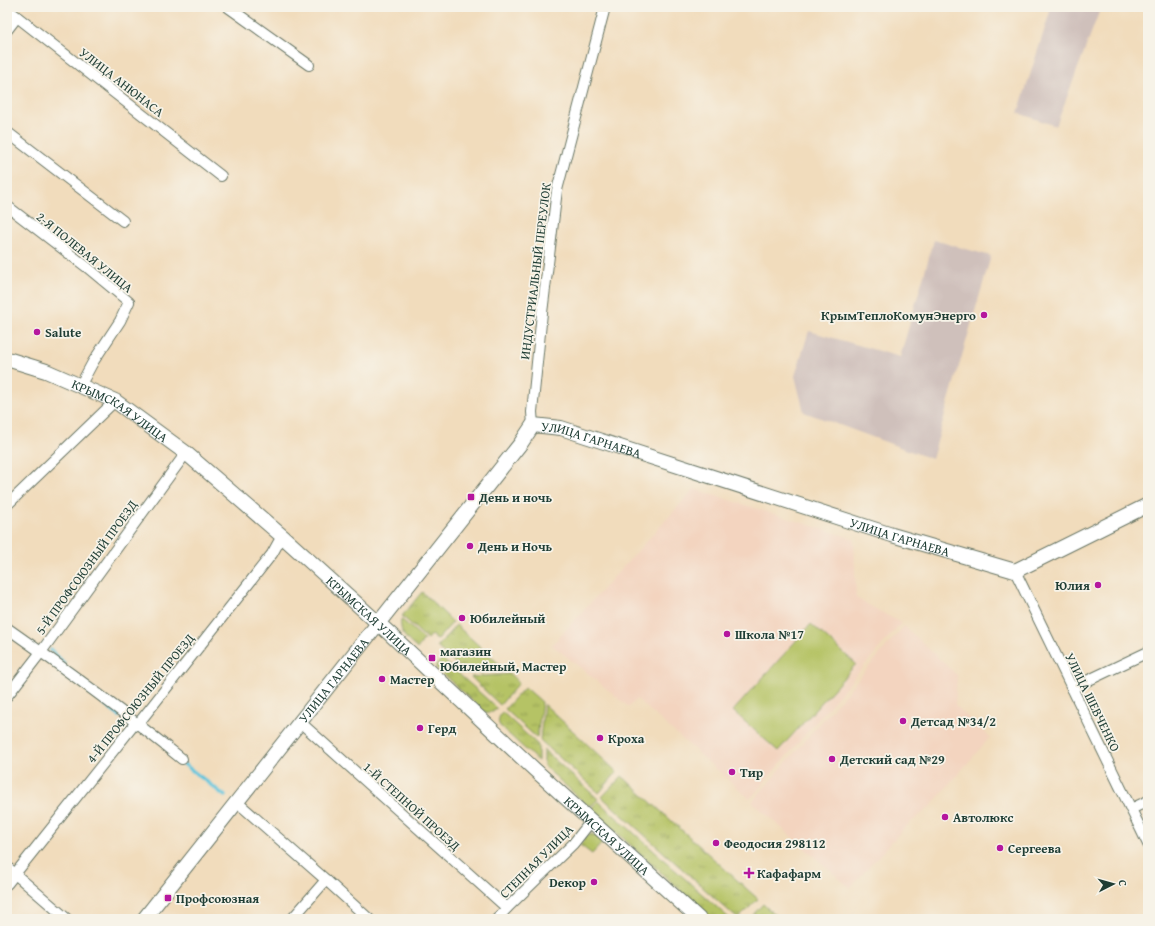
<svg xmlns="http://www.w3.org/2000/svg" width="1155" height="926" font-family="'Gentium Book Plus',serif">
  <defs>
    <pattern id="grass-tufts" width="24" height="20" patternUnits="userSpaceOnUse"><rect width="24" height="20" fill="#b5c365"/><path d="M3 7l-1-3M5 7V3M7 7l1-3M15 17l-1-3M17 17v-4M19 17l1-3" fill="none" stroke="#93a054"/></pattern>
  </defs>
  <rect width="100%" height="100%" fill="#f7f3e8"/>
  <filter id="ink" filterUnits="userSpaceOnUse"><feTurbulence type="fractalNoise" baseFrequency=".025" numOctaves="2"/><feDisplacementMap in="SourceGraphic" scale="8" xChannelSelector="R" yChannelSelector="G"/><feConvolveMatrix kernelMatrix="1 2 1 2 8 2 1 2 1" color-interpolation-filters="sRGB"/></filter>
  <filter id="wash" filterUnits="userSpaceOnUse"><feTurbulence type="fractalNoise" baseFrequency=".012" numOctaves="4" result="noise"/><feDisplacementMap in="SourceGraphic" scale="16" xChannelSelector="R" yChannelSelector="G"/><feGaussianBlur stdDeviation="0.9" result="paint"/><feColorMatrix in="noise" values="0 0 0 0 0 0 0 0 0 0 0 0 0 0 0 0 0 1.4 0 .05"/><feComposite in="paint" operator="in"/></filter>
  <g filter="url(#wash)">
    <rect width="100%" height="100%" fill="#f1dcbc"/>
    <g fill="#f3d4bf">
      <polygon points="694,489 854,539 856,598 901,623 750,799 637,699 629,707 552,645"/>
      <polygon points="904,626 957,675 955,705 990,737 929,808 905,827 850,888 752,802"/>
    </g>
    <g fill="#cfc0bb">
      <polygon points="1047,7 1101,7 1056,126 1018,113 1050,12"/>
      <polygon points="934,240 991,256 932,459 804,412 795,376 809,331 900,357"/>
    </g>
    <g fill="url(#grass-tufts)" stroke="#6a804c">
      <polygon points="422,592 453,622 437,640 431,635 427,639 402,616"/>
      <path d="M 401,619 L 424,639 L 417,649 C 407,639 399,634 401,619 Z"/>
      <polygon points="456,625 506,670 467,673 437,647"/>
      <path d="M 442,659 L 497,708 C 493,712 490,713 485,712 L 435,667 Z"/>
      <polygon points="510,674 519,683 500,705 471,677"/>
      <polygon points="525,687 542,702 537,738 505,709"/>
      <polygon points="544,704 617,772 599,793 540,740"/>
      <path d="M 502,712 L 538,745 L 538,761 L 500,726 C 497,721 499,717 502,712 Z"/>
      <polygon points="544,750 598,799 592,805 587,805 544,766"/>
      <polygon points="622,776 758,899 738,919 602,797"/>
      <polygon points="598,801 730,919 712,919 593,811 593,806"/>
      <polygon points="591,834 596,835 603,842 592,854 580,845 587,835"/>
      <polygon points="763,904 779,919 749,919"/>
    </g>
    <polygon fill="#b5c365" stroke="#6a804c" points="811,624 856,664 778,751 733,711"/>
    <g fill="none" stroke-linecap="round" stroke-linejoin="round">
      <g stroke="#5fc4dc" stroke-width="3.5">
        <polyline points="51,650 64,663"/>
        <polyline points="105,705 119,716"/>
        <polyline points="180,761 225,796"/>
      </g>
    </g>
  </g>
  <g filter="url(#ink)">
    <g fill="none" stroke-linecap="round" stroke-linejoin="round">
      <defs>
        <g id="street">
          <polyline points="228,7 309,65"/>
          <polyline points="7,9 221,176"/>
          <polyline points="7,30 17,17"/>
          <polyline points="7,132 123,221"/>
          <polyline points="7,206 88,268 129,302 120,321 93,362 80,386"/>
          <polyline points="533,425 532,412 542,313 557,190 605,7"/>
          <polyline points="7,505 115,401"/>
          <polyline points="1015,571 1148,844"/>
          <path d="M 7,628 C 67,670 125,713 182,759"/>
          <polyline points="1072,688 1148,652"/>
          <polyline points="7,696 41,652 186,453"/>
          <polyline points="300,722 507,908"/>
          <polyline points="237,802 326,880 369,919"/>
          <polyline points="1131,809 1148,801"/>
          <polyline points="7,867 67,919"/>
          <polyline points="7,884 133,726 138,724 272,554 282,536"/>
          <polyline points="292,919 326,880"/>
          <polyline points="497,919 507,908 573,844 592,820"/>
        </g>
        <g id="secondary">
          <path id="s1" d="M 7,359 L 46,371 L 115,401 L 186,453 L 282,536 L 389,633 L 534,769 L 699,919"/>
          <path id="s2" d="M 144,919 L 521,443 L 533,425 L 561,428 L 892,535 L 1015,571 L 1148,505"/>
        </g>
      </defs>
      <use href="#street" stroke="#687564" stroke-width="12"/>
      <use href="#secondary" stroke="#687564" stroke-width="16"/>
      <use href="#street" stroke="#fff" stroke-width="10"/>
      <use href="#secondary" stroke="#fff" stroke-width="14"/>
    </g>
  </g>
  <g fill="#b5179e" stroke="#f7f3e8" stroke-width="1.5">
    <circle cx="984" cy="315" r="4"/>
    <circle cx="37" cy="332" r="4"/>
    <rect x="467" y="493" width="8" height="8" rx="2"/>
    <circle cx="470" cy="546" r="4"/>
    <circle cx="1098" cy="585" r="4"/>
    <circle cx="462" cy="618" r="4"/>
    <circle cx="727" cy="634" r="4"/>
    <rect x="428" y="654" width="8" height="8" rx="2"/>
    <circle cx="382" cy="679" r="4"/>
    <circle cx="903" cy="721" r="4"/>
    <circle cx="420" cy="728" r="4"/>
    <circle cx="600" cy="738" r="4"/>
    <circle cx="832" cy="759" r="4"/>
    <circle cx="732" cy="772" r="4"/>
    <circle cx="945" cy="817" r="4"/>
    <circle cx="716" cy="843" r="4"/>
    <circle cx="1000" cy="848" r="4"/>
    <path d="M747 867h4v4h4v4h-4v4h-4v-4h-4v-4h4z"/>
    <circle cx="594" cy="882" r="4"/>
    <rect x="164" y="894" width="8" height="8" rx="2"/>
  </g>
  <g text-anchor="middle" stroke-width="3.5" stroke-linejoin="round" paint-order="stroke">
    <g font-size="13" fill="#1f3d34" stroke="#f7f3e8">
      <text transform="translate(122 82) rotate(38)" y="5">УЛИЦА АНЮНАСА</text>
      <text transform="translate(85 252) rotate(39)" y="5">2-Я ПОЛЕВАЯ УЛИЦА</text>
      <text transform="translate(535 271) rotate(-83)" y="5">ИНДУСТРИАЛЬНЫЙ ПЕРЕУЛОК</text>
      <text dy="5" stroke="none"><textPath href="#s1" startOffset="125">КРЫМСКАЯ УЛИЦА</textPath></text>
      <text dy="5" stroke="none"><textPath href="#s2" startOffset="689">УЛИЦА ГАРНАЕВА</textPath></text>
      <text dy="5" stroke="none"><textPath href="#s2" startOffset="1013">УЛИЦА ГАРНАЕВА</textPath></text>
      <text transform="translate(86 567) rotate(-54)" y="5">5-Й ПРОФСОЮЗНЫЙ ПРОЕЗД</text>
      <text dy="5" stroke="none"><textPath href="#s1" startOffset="449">КРЫМСКАЯ УЛИЦА</textPath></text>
      <text dy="5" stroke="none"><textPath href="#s2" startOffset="305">УЛИЦА ГАРНАЕВА</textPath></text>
      <text transform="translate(140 698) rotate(-51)" y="5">4-Й ПРОФСОЮЗНЫЙ ПРОЕЗД</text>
      <text transform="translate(1093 702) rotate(64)" y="5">УЛИЦА ШЕВЧЕНКО</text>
      <text transform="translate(412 806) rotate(42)" y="5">1-Й СТЕПНОЙ ПРОЕЗД</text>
      <text dy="5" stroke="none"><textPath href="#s1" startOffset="773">КРЫМСКАЯ УЛИЦА</textPath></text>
      <text transform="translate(536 861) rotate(-45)" y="5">СТЕПНАЯ УЛИЦА</text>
    </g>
    <g font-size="13" font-weight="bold" fill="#1f3d34" stroke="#f7f3e8" text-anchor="start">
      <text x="976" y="320" text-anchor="end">КрымТеплоКомунЭнерго</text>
      <text x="45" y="337">Salute</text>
      <text x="479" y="502">День и ночь</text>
      <text x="478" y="551">День и Ночь</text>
      <text x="1090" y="590" text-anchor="end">Юлия</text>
      <text x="470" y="623">Юбилейный</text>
      <text x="735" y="639">Школа №17</text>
      <text x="440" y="656">магазин<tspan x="440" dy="15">Юбилейный, Мастер</tspan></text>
      <text x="390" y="684">Мастер</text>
      <text x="911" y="726">Детсад №34/2</text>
      <text x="428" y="733">Герд</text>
      <text x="608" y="743">Кроха</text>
      <text x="840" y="764">Детский сад №29</text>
      <text x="740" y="777">Тир</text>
      <text x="953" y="822">Автолюкс</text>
      <text x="724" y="848">Феодосия 298112</text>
      <text x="1008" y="853">Сергеева</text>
      <text x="757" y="878">Кафафарм</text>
      <text x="586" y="887" text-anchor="end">Dекор</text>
      <text x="176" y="903">Профсоюзная</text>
    </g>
  </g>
  <rect width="1155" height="926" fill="none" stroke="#f7f3e8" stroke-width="24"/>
  <g transform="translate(1113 884) rotate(84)" stroke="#f7f3e8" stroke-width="3" paint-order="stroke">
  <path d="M0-3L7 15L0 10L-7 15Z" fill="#1f3d34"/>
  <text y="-6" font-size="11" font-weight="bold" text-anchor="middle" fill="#1f3d34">С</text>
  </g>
</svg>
